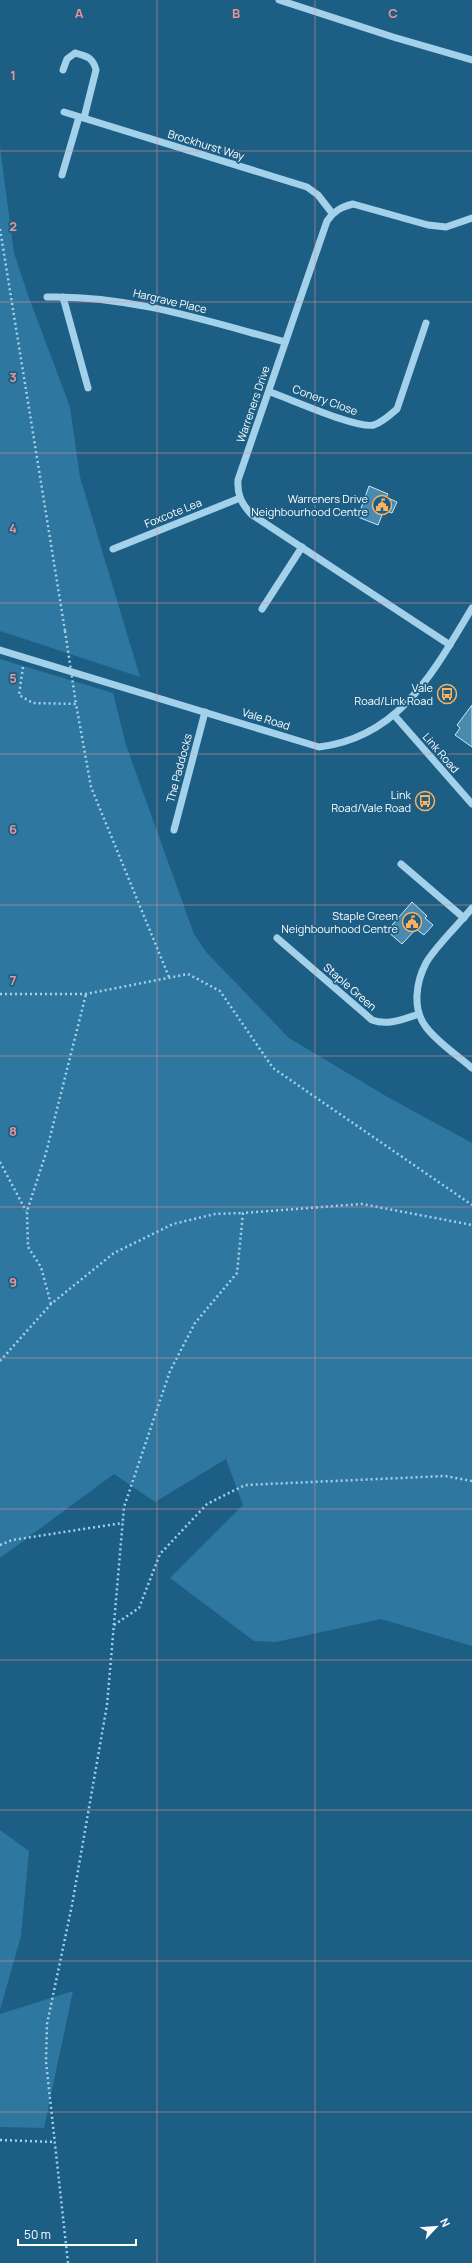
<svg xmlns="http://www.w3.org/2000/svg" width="472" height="2263" font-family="Manrope,sans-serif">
  <rect width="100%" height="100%" fill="#1d5e85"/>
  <g fill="#2d77a1">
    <polygon points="0,147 14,253 28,295 70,407 80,477 140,677 0,631"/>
    <polygon points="0,659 113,693 126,745 194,934 207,953 289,1038 391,1099 472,1143 472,1646 381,1619 276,1642 254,1641 170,1578 243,1505 226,1459 155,1502 114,1474 0,1558"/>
    <polygon points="0,1830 29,1851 21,1936 0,2010"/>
    <polygon points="73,1991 44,2128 0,2127 0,2014"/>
  </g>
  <g fill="#4a8aaf" stroke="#c9e7f8">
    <polygon points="369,486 388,494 386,497 397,502 392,513 384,510 378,525 358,517"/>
    <polygon points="472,705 472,747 455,735 460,728 457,725"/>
    <polygon points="412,902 427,916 425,918 433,925 424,935 416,929 402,944 387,931"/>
  </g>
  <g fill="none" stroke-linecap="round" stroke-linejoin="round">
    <g stroke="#a4d1ea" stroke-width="2.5" stroke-dasharray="2 3" stroke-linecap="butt">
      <polyline points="0,229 65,631"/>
      <polyline points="23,667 19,695 33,703 76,704 91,787 169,977"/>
      <polyline points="0,994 86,994 188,974 220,991 273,1068 472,1205"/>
      <polyline points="0,1162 26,1211"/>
      <polyline points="51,1304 41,1267 28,1247 27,1211 46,1153 86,994"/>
      <polyline points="0,1361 51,1304 114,1253 173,1224 215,1214 243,1213"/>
      <polyline points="0,1545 12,1540 123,1523"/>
      <polyline points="114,1625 139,1608 160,1554 207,1504 245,1485 445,1476 472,1481"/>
      <polyline points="0,2140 54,2142"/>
      <polyline points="68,2263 46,2062 47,2024 72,1905 107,1705 124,1507 170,1371 195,1323 237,1273 243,1213 362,1204 472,1225"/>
    </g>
    <g stroke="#a4d1ea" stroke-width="7">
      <polyline points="279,0 393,37 472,60"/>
      <path d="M 63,70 L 67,59 L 75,53 C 86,56 93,57 96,70 L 84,118"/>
      <polyline points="64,112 307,187 318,195 332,213"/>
      <polyline points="62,175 79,117"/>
      <path d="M 47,297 C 129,295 207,321 285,342"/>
      <polyline points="63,297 88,388"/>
      <path d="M 270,392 C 291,399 356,429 374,425 C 383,422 390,415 397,409 L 426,323"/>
      <polyline points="113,549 240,498"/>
      <polyline points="262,609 302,547"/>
      <path d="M 450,645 L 251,514 C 241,503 237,494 238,480 L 327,221 C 334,211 341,207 353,204 L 428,225 L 446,227 L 472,218"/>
      <path d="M 0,650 L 319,747 C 400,737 434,671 472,608"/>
      <polyline points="394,715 472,804"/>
      <polyline points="174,830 205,712"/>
      <polyline points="401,864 464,918"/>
      <path d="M 472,908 C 460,923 434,948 426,963 C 416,982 412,1009 426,1027 C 438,1043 457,1055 472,1068"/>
      <path d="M 277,938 L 372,1020 C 388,1026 403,1019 419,1014"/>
    </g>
    <polyline stroke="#a4d1ea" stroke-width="2.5" stroke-dasharray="2 3" stroke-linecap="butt" points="65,631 76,704"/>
  </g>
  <path fill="none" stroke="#ea9494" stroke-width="1" stroke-opacity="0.55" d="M 157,0 L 157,2263M 315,0 L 315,2263M 0,151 L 472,151M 0,302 L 472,302M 0,453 L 472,453M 0,603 L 472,603M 0,754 L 472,754M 0,905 L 472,905M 0,1056 L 472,1056M 0,1207 L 472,1207M 0,1358 L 472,1358M 0,1509 L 472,1509M 0,1660 L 472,1660M 0,1810 L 472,1810M 0,1961 L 472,1961M 0,2112 L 472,2112"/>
  <defs>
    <symbol id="civic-ring" viewBox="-11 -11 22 22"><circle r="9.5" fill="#1d5e85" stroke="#fab162" stroke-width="1.5"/><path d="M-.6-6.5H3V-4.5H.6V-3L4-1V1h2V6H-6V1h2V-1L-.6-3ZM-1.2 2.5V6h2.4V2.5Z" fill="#fab162"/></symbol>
    <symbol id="bus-ring" viewBox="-11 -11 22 22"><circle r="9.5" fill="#1d5e85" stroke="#fab162" stroke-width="1.5"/><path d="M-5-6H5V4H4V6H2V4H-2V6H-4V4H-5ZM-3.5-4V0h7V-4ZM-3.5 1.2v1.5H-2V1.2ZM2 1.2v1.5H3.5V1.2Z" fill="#fab162"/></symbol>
  </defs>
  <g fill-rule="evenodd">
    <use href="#civic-ring" x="371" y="494" width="22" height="22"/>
    <use href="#bus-ring" x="436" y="683" width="22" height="22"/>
    <use href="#bus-ring" x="414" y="790" width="22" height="22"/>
    <use href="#civic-ring" x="401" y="911" width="22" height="22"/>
  </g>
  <g text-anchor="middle" stroke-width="3.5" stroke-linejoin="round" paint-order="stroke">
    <g font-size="11" fill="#fff" stroke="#1d5e85">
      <text transform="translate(206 145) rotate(17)" y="4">Brockhurst Way</text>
      <text transform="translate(170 301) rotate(13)" y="4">Hargrave Place</text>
      <text transform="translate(325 400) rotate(20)" y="4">Conery Close</text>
      <text transform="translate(253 404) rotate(-71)" y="4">Warreners Drive</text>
      <text transform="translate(173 513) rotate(-22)" y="4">Foxcote Lea</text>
      <text transform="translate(266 719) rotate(17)" y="4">Vale Road</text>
      <text transform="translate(441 753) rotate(49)" y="4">Link Road</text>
      <text transform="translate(179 768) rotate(-75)" y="4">The Paddocks</text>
      <text transform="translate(350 987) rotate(41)" y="4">Staple Green</text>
    </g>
    <g font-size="11" fill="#fff" stroke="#1d5e85" text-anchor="end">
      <text x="368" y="503">Warreners Drive<tspan x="368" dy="13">Neighbourhood Centre</tspan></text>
      <text x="433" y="692">Vale<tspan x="433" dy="13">Road/Link Road</tspan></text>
      <text x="411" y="799">Link<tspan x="411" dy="13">Road/Vale Road</tspan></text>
      <text x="398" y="920">Staple Green<tspan x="398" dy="13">Neighbourhood Centre</tspan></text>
    </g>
  </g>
  <g font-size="13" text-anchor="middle" font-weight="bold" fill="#ea9494" stroke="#1d5e85" stroke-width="3.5" stroke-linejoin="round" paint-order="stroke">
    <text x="79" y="18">A</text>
    <text x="236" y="18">B</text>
    <text x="393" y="18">C</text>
    <text x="13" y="80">1</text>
    <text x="13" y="231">2</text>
    <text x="13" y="382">3</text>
    <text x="13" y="533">4</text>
    <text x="13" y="683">5</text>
    <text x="13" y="834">6</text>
    <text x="13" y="985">7</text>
    <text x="13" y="1136">8</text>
    <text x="13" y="1287">9</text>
  </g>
  <g transform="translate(436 2227) rotate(64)" stroke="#1d5e85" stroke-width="3" paint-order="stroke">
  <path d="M0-3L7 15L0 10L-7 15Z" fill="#ffffff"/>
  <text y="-6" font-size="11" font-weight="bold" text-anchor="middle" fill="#ffffff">N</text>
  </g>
  <path d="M18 2239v6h118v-6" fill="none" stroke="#ffffff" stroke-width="2"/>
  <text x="24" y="2239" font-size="12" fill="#ffffff" stroke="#1d5e85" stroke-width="3" paint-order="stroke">50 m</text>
</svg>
